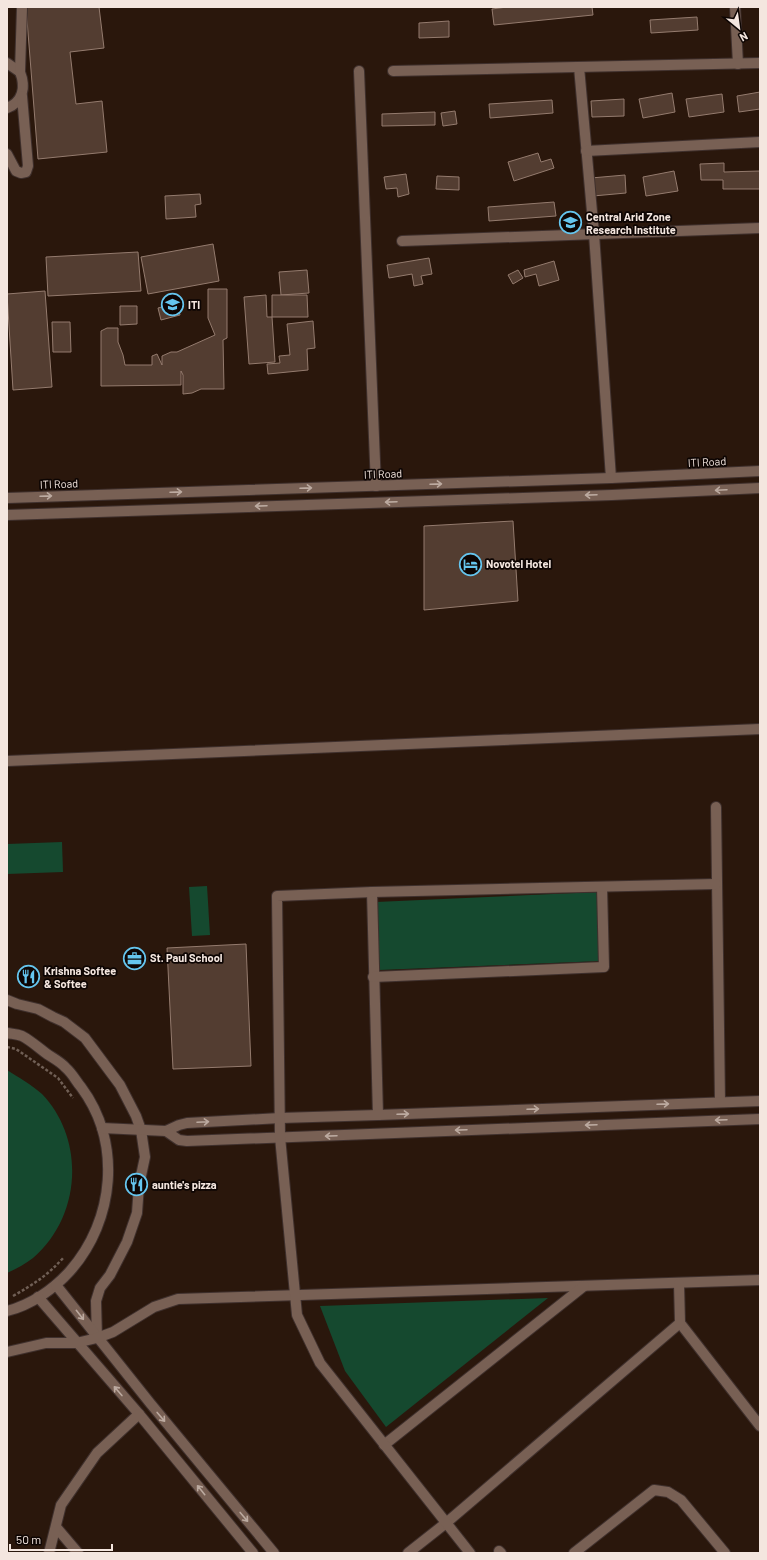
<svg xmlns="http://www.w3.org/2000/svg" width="767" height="1560" font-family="Barlow,sans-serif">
  <rect width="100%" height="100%" fill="#2a170c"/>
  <g fill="#15492f">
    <polygon points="62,842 63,872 7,874 7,844"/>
    <polygon points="207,886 210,935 192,936 189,887"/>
    <polygon points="598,892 601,961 379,970 376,902"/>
    <path d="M 7,1070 C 18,1077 32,1085 42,1094 C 86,1140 81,1217 33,1258 C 25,1264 16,1269 7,1273 Z"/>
    <polygon points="548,1298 386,1427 345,1371 320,1306"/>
  </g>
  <g fill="#533d31" stroke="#947b6e">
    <polygon points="26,7 99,7 104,48 70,52 76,104 102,101 107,152 38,159"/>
    <polygon points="507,7 592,7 593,15 494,25 492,9"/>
    <polygon points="697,17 698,30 651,33 650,20"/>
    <polygon points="449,21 449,37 419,38 419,23"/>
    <polygon points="760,92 760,109 739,112 737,96"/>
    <polygon points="672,93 675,112 643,118 639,99"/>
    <polygon points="722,94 724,112 689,117 686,99"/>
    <polygon points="624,99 624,116 592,117 591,101"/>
    <polygon points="552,100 553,113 490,118 489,104"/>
    <polygon points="455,111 457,124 443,126 441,113"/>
    <polygon points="435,112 435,125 382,126 382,114"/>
    <polygon points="538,153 541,162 551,159 554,168 514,181 508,162"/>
    <polygon points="724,163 724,172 760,171 760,189 723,189 723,180 701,180 700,164"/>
    <polygon points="674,171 678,191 646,196 643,177"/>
    <polygon points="406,174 409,194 398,197 397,188 386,189 384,177"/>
    <polygon points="625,175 626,193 593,196 591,178"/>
    <polygon points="437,176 459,177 459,190 436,189"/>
    <polygon points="200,194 201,204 195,205 196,217 166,219 165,196"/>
    <polygon points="554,202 556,216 489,221 488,207"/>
    <polygon points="213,244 219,281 148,294 141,257"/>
    <polygon points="138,252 141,291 48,296 46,257"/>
    <polygon points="429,258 432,274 421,276 423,284 414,286 412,274 389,278 387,265"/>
    <polygon points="554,261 559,280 539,286 536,274 525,277 524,270"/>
    <polygon points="307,270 309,293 281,295 279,272"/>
    <polygon points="518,270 523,278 513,284 508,275"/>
    <polygon points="208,289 227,289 227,338 223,340 224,389 201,389 192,393 183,394 183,375 181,371 181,385 101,386 101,331 107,328 118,328 118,342 123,355 125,365 152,365 152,356 157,354 162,365 162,356 171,352 177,352 215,335 208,318"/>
    <polygon points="45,291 52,387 13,390 7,294"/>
    <polygon points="266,295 267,317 272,317 275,362 249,364 244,297"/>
    <polygon points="272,295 307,295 308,317 272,317"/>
    <polygon points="177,303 180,315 161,320 158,308"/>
    <polygon points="120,306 137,306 137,324 120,325"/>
    <polygon points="313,321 315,348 307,349 308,370 268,374 267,364 280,363 279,356 290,355 287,324"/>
    <polygon points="52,322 70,322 71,352 53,352"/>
    <polygon points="513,521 518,601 424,610 424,526"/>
    <polygon points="246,944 251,1066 173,1069 167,948"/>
  </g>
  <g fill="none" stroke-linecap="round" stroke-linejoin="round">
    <defs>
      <g id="minor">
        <polyline points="735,7 738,64"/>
        <polyline points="7,63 20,72"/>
        <polyline points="579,67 594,234 611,478"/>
        <polyline points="359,71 376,486"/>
        <polyline points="393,71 760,63"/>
        <path d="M 7,108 C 23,102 26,87 20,72 L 22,7"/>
        <polyline points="586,151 760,142"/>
        <polyline points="7,154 16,171 21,173 26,172 28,166 22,96"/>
        <polyline points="402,241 760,228"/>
        <polyline points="7,498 611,478 760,471"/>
        <polyline points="7,515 612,495 760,488"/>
        <polyline points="7,761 760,729"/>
        <polyline points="716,807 720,1102"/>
        <polyline points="372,892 378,1115"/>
        <polyline points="373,977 604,967 602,887"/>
        <polyline points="7,1000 17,1004 38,1009 53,1017 64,1022 85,1038 120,1085 136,1116 141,1130 145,1157 139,1185 137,1213 127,1242 110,1275 100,1288 96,1301 97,1338"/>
        <path d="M 7,1033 C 12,1034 17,1034 22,1036 C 30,1040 39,1048 47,1054 C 53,1058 61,1062 66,1068 C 72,1073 76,1081 81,1087 C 122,1142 115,1220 70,1271 C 54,1289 31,1305 7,1311"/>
        <polyline points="102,1128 166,1131 179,1125 187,1123 280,1118 378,1115 760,1101"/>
        <polyline points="166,1131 179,1140 187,1141 760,1119"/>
        <polyline points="56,1285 150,1403 274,1553"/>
        <polyline points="38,1297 139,1414 253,1553"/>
        <polyline points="680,1323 760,1426"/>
        <polyline points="7,1352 46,1343 76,1343 97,1338 113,1332 154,1307 178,1299 760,1280"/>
        <polyline points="384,1445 584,1286"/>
        <polyline points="56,1527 78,1553"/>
        <polyline points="499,1551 501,1553"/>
        <polyline points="49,1553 61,1505 97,1453 139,1414"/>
        <polyline points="408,1553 446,1523 680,1323 679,1284"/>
        <polyline points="470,1553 320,1363 297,1315 280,1137 277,896 372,892 716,884"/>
        <polyline points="574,1553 654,1490 668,1492 681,1500 725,1553"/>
      </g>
    </defs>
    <use href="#minor" stroke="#3f302d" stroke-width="12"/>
    <g stroke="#705f55" stroke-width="2.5" stroke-dasharray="3 2" stroke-linecap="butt">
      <polyline points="7,1047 16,1049 58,1078 73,1098"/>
      <path d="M 13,1296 C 34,1284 48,1275 64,1257"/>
    </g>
    <use href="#minor" stroke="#786054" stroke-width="10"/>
  </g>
  <defs><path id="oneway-shaft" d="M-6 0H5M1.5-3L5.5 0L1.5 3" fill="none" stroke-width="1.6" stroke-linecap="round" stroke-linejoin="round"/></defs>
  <g stroke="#bcaaa0">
    <use href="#oneway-shaft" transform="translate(436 484) rotate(-2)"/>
    <use href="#oneway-shaft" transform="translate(306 488) rotate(-2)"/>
    <use href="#oneway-shaft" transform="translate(721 490) rotate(177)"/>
    <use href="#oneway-shaft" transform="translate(176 492) rotate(-2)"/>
    <use href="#oneway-shaft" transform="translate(591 495) rotate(178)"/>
    <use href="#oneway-shaft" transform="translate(46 496) rotate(-2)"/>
    <use href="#oneway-shaft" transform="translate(391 502) rotate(178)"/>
    <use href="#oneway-shaft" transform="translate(261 506) rotate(178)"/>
    <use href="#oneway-shaft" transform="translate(663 1104) rotate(-2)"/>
    <use href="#oneway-shaft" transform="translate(533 1109) rotate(-2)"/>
    <use href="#oneway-shaft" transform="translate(403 1114) rotate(-2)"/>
    <use href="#oneway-shaft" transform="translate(721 1120) rotate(178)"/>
    <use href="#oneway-shaft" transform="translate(203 1122) rotate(-3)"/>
    <use href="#oneway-shaft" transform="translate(591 1125) rotate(178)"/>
    <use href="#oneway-shaft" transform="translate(461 1130) rotate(178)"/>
    <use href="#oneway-shaft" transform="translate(331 1136) rotate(178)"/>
    <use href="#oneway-shaft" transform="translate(80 1315) rotate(52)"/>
    <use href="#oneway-shaft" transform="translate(118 1391) rotate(-131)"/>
    <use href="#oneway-shaft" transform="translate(161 1417) rotate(50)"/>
    <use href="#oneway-shaft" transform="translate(201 1490) rotate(-129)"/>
    <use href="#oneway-shaft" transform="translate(244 1517) rotate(50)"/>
  </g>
  <defs>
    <symbol id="university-ring" viewBox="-11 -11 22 22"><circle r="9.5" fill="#0d0503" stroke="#65c5ee" stroke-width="1.5"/><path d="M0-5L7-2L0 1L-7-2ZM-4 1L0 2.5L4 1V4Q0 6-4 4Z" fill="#65c5ee"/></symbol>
    <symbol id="hotel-ring" viewBox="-11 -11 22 22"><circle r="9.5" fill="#0d0503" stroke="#65c5ee" stroke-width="1.5"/><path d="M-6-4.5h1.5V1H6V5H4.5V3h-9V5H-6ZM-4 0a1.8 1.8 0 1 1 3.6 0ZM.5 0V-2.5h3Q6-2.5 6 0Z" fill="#65c5ee"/></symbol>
    <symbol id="office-ring" viewBox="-11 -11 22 22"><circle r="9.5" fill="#0d0503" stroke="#65c5ee" stroke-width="1.5"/><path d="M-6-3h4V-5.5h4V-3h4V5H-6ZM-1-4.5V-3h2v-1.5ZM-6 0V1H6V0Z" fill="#65c5ee"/></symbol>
    <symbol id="restaurant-ring" viewBox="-11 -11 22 22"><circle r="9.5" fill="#0d0503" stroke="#65c5ee" stroke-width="1.5"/><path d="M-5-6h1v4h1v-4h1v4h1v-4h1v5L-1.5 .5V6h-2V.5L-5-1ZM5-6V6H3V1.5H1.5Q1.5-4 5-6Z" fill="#65c5ee"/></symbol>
  </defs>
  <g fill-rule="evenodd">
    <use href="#university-ring" x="558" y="210" width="25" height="25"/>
    <use href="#university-ring" x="160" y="292" width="25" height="25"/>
    <use href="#hotel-ring" x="458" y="552" width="25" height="25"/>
    <use href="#office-ring" x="122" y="946" width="25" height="25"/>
    <use href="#restaurant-ring" x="16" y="964" width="25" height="25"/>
    <use href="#restaurant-ring" x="124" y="1172" width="25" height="25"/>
  </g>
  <g text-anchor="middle" stroke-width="3.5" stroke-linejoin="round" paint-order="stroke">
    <g font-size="11" font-weight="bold" fill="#f4e6df" stroke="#0d0503" text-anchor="start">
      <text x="586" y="221">Central Arid Zone<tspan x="586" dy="13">Research Institute</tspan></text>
      <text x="188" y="309">ITI</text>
      <text x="486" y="568">Novotel Hotel</text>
      <text x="150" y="962">St. Paul School</text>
      <text x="44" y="975">Krishna Softee<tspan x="44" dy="13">&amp; Softee</tspan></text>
      <text x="152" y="1189">auntie's pizza</text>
    </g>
    <g font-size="11" fill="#f4e6df" stroke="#0d0503">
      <text transform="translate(707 462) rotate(-3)" y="4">ITI Road</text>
      <text transform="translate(383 474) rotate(-2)" y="4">ITI Road</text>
      <text transform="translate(59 484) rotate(-2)" y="4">ITI Road</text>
    </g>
  </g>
  <rect width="767" height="1560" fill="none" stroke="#f4e6df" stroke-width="16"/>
  <g transform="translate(739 28) rotate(151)" stroke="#0d0503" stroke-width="3" paint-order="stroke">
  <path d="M0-3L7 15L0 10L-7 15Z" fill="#f4e6df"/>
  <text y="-6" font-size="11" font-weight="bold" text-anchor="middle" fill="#f4e6df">N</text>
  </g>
  <path d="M10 1544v6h102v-6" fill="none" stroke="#f4e6df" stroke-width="2"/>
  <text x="16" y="1544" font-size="12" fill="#f4e6df" stroke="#0d0503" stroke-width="3" paint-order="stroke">50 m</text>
</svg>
